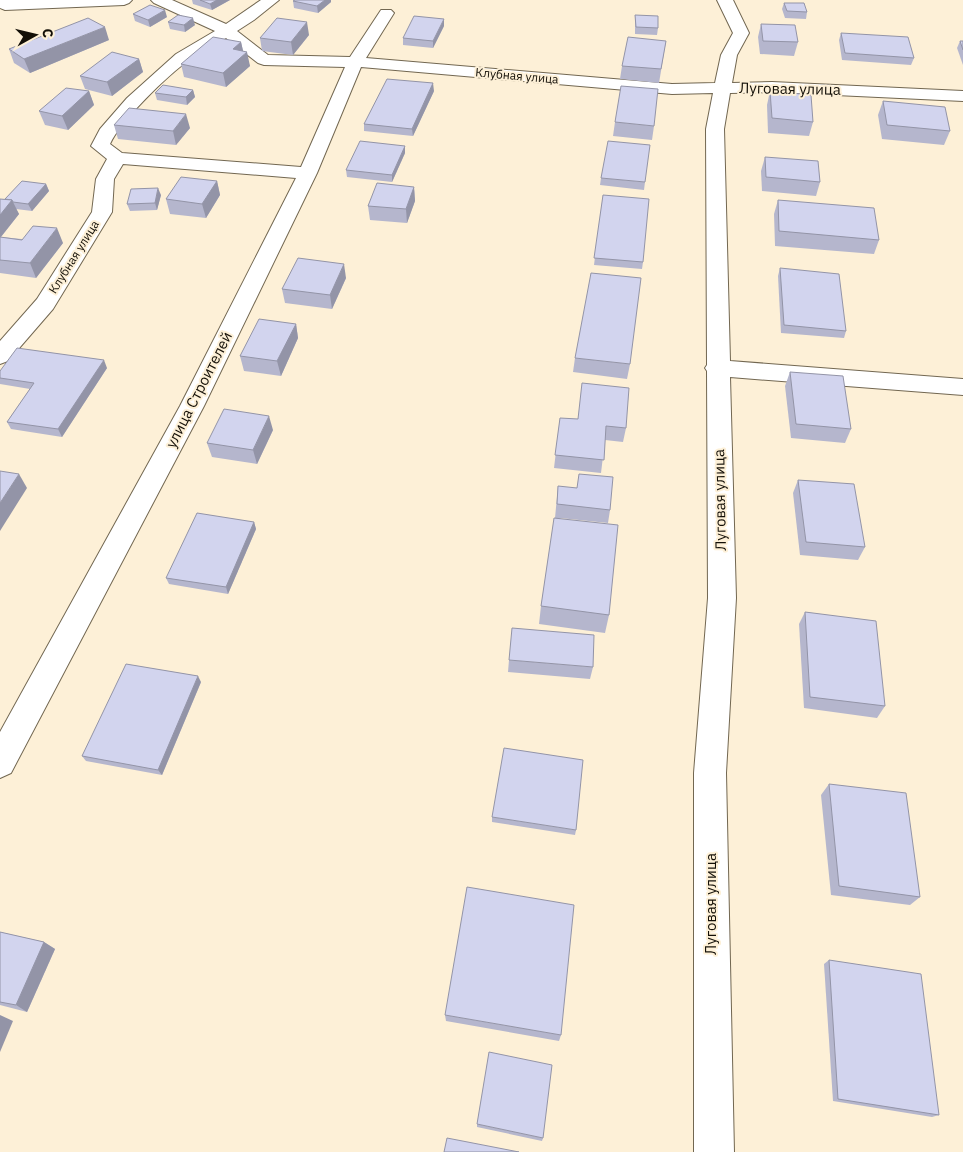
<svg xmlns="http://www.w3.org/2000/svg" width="963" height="1152" font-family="'IBM Plex Sans',sans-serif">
  <rect width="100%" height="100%" fill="#fdf0d7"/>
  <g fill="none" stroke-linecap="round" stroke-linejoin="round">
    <defs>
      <g id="minor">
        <polygon points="0,0 132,0 129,3 124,5 5,10 0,8"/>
        <path d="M 151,0 L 172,0 L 226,24 L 261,0 L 279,0 L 254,20 L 237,31 L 268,55 L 350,57 L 381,10 L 391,10 L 394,13 L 366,58 L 672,84 L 715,83 L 721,55 L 733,33 L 717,0 L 733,0 L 749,33 L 737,55 L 732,83 L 772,82 L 963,91 L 963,101 L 772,92 L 730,93 L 724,129 L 730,361 L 963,379 L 963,395 L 730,377 L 736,598 L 726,773 L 734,1152 L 694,1152 L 694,773 L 708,598 L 707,371 L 705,368 L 707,365 L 706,129 L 713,93 L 672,94 L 361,67 L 317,173 L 204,406 L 11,773 L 0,778 L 0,732 L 180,406 L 296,178 L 123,164 L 114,179 L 112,212 L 53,309 L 8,361 L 0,364 L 0,341 L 37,299 L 92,212 L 96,179 L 107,159 L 91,146 L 100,129 L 127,98 L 176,54 L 215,31 L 154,3 ZM 226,38 L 258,63 L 264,65 L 345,67 L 301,167 L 122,153 L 110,144 C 120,121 168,75 189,60 C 201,52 214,45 226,38 Z"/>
      </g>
    </defs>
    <use href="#minor" stroke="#726751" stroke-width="2"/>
    <use href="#minor" fill="#fff" fill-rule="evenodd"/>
  </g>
  <g fill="#b5b6cd">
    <polygon points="192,0 230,0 212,10 193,4"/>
    <polygon points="295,0 331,0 331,2 318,13 294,8 293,1"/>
    <polygon points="784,3 807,12 806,19 785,18 782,9"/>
    <polygon points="133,14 167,17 150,27 135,21"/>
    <polygon points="635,15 658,28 657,35 635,34"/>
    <polygon points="168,22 195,25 185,32 170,29"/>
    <polygon points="761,24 798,42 794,56 760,54 758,37"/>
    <polygon points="444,26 433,48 403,45 403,38"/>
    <polygon points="841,33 914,58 911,65 842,60 839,40"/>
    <polygon points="309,35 293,55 262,51 260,38"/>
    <polygon points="109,40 30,73 14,63 9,49"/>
    <polygon points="666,41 659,83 620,79 622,66"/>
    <polygon points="960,41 963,41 963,65 957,48"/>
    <polygon points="241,42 243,51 250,66 226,87 184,77 181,64"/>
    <polygon points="139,59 143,72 112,96 85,89 80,76"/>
    <polygon points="193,90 195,97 187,105 157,100 155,93"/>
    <polygon points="89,91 94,105 68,130 45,125 39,111"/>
    <polygon points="434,91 413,136 364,131 364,124"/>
    <polygon points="770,91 813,122 809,136 768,133 767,105"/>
    <polygon points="883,101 950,131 944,145 882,139 878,115"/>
    <polygon points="615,122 654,126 652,140 613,136"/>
    <polygon points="114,125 190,128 176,145 118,139"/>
    <polygon points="405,146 405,153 392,182 347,177 346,170"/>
    <polygon points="765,157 820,182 816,196 762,191 761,171"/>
    <polygon points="601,178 645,182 644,190 600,185"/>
    <polygon points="217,181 220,195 206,218 170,214 166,199"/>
    <polygon points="46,184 49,191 32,211 16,209 19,214 1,237 63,243 36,278 0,273 0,199 5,199"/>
    <polygon points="414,187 415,201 407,223 370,220 368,206"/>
    <polygon points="161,195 157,210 130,211 127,204"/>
    <polygon points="603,195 643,262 642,269 594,265"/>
    <polygon points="778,200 879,240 874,254 775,246 774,214"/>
    <polygon points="780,268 846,331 844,338 781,333 778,276"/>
    <polygon points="346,278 332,309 285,303 282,289"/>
    <polygon points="296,324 298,338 281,376 244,371 240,356"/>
    <polygon points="575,358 630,364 627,379 573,372"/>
    <polygon points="107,368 62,437 11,429 7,422 30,389 0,384 0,371"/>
    <polygon points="790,372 851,429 845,443 791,438 785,386"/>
    <polygon points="560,418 626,428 623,442 605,440 601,473 554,468"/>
    <polygon points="273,430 257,464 212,457 207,443"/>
    <polygon points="798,480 865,547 858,560 800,555 793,493"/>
    <polygon points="558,486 610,510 608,523 560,518 609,615 605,633 539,624 541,606 555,518"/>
    <polygon points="254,522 256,529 228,594 169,584 166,578"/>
    <polygon points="805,612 885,706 877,718 804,708 799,624"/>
    <polygon points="509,660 593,667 590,679 508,672"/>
    <polygon points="201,682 162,775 86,761 82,756"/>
    <polygon points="829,784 920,897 910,905 831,895 821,795"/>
    <polygon points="492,817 576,830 575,835 492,822"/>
    <polygon points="0,932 44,942 55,949 27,1012 0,1005"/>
    <polygon points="829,960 939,1115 932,1117 833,1101 824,964"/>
    <polygon points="445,1015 561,1035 559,1041 446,1021"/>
    <polygon points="477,1124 543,1138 542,1141 477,1127"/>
  </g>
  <g fill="#9394a7">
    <polygon points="217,0 230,0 212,10 210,4"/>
    <polygon points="325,0 331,0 331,2 318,13 317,6"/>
    <polygon points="165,10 167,17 150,27 148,20"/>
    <polygon points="193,18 195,25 185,32 184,25"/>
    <polygon points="444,19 444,26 433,48 433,41"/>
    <polygon points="307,22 309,35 293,55 291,42"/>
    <polygon points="105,27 109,40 30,73 24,59"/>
    <polygon points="241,42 244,55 247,52 250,66 226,87 223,73 233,49"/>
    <polygon points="139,59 143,72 112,96 107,82"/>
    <polygon points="433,83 434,91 413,136 412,129"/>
    <polygon points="193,90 195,97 187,105 186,97"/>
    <polygon points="89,91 94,105 68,130 62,116"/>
    <polygon points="186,114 190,128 176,145 173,131"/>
    <polygon points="405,146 405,153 392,182 392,175"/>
    <polygon points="217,181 220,195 206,218 202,204"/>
    <polygon points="46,184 49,191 32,211 28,204"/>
    <polygon points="414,187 415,201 407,223 406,209"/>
    <polygon points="158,188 161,195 157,210 155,203"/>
    <polygon points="12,200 19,214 0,238 0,215"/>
    <polygon points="57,228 63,243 36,278 30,263"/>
    <polygon points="344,264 346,278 332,309 330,295"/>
    <polygon points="296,324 298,338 281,376 277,361"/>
    <polygon points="104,360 107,368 62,437 58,429"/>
    <polygon points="269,416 273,430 257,464 253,450"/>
    <polygon points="19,474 27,488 0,531 0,503"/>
    <polygon points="254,522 256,529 228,594 226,587"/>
    <polygon points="198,676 201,682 162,775 158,770"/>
    <polygon points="44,942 55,949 27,1012 16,1005"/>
    <polygon points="0,1015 13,1021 0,1052"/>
  </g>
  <g fill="#d2d4ee" stroke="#9394a7">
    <polygon points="200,0 217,0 210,4"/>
    <polygon points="295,0 325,0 317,6 293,1"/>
    <polygon points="784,3 804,3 807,12 787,11"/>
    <polygon points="150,5 165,10 148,20 133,14"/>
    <polygon points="178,15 193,18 184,25 168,22"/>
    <polygon points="635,15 658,16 658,28 636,27"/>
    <polygon points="414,16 444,19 433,41 403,38"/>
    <polygon points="88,18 105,27 24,59 9,49"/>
    <polygon points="277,18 307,22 291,42 260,38"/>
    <polygon points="761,24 795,25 798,42 763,41"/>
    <polygon points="841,33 908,37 914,58 845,53"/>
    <polygon points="213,37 241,42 233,49 247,52 223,73 181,64"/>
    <polygon points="628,37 666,41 661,69 622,66"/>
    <polygon points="960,41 963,41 963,50"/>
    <polygon points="112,52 139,59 107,82 80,76"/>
    <polygon points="387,79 433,83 412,129 364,124"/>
    <polygon points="163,85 193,90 186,97 155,93"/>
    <polygon points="621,86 658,89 654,126 615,122"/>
    <polygon points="66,88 89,91 62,116 39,111"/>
    <polygon points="770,91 811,95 813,122 772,118"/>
    <polygon points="883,101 945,107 950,131 887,125"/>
    <polygon points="129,108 186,114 173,131 114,125"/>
    <polygon points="360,141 405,146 392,175 346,170"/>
    <polygon points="608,141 650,145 645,182 601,178"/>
    <polygon points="765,157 818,161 820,182 766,177"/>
    <polygon points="181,177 217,181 202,204 166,199"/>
    <polygon points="22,181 46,184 28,204 13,202 12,200 5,199"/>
    <polygon points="377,183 414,187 406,209 368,206"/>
    <polygon points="158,188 155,203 127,204 131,189"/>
    <polygon points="603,195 649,199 643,262 594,258"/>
    <polygon points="0,199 12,200 0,215"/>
    <polygon points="778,200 874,208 879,240 779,231"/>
    <polygon points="33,226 57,228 30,263 0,260 0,237 22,240"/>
    <polygon points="298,258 344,264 330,295 282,289"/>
    <polygon points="780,268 839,274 846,331 784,325"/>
    <polygon points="591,273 641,278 630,364 575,358"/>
    <polygon points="259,319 296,324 277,361 240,356"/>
    <polygon points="17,348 104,360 58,429 7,422 34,383 0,378 0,371"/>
    <polygon points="790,372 843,376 851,429 796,424"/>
    <polygon points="582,383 629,388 626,428 606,426 604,460 555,455 560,418 578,419"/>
    <polygon points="224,409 269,416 253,450 207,443"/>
    <polygon points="0,471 19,474 0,503"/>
    <polygon points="579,474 613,477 610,510 557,504 558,486 577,488"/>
    <polygon points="798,480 854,484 865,547 806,542"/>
    <polygon points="197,513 254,522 226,587 166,578"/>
    <polygon points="554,518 618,525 609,615 541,606"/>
    <polygon points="805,612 876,621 885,706 810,697"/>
    <polygon points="512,628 594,635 593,667 509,660"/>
    <polygon points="126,664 198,676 158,770 82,756"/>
    <polygon points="504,748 583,760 576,830 492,817"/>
    <polygon points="829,784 906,793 920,897 839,886"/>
    <polygon points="467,887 574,905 561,1035 445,1015"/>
    <polygon points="0,932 44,942 16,1005 0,1002"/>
    <polygon points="829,960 921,974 939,1115 838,1099"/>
    <polygon points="489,1052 552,1065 543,1138 477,1124"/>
    <polygon points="447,1138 519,1152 444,1152"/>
  </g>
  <g text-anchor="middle" stroke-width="4" stroke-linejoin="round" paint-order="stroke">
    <g font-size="12" fill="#130f07" stroke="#fdf0d7">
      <text transform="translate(517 76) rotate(5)" y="4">Клубная улица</text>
      <text transform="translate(74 257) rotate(-58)" y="4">Клубная улица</text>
    </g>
    <g font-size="15" fill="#130f07" stroke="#fdf0d7">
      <text transform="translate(790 89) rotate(1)" y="5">Луговая улица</text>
      <text transform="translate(199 390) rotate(-63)" y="5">улица Строителей</text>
      <text transform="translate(720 500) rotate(-91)" y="5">Луговая улица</text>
      <text transform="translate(711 904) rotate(-90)" y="5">Луговая улица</text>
    </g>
  </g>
  <g transform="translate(35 35) rotate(82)" stroke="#fdf0d7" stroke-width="4" paint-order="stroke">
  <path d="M0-4L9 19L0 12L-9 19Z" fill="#130f07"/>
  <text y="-8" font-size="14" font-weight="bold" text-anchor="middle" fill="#130f07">С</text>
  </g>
</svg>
